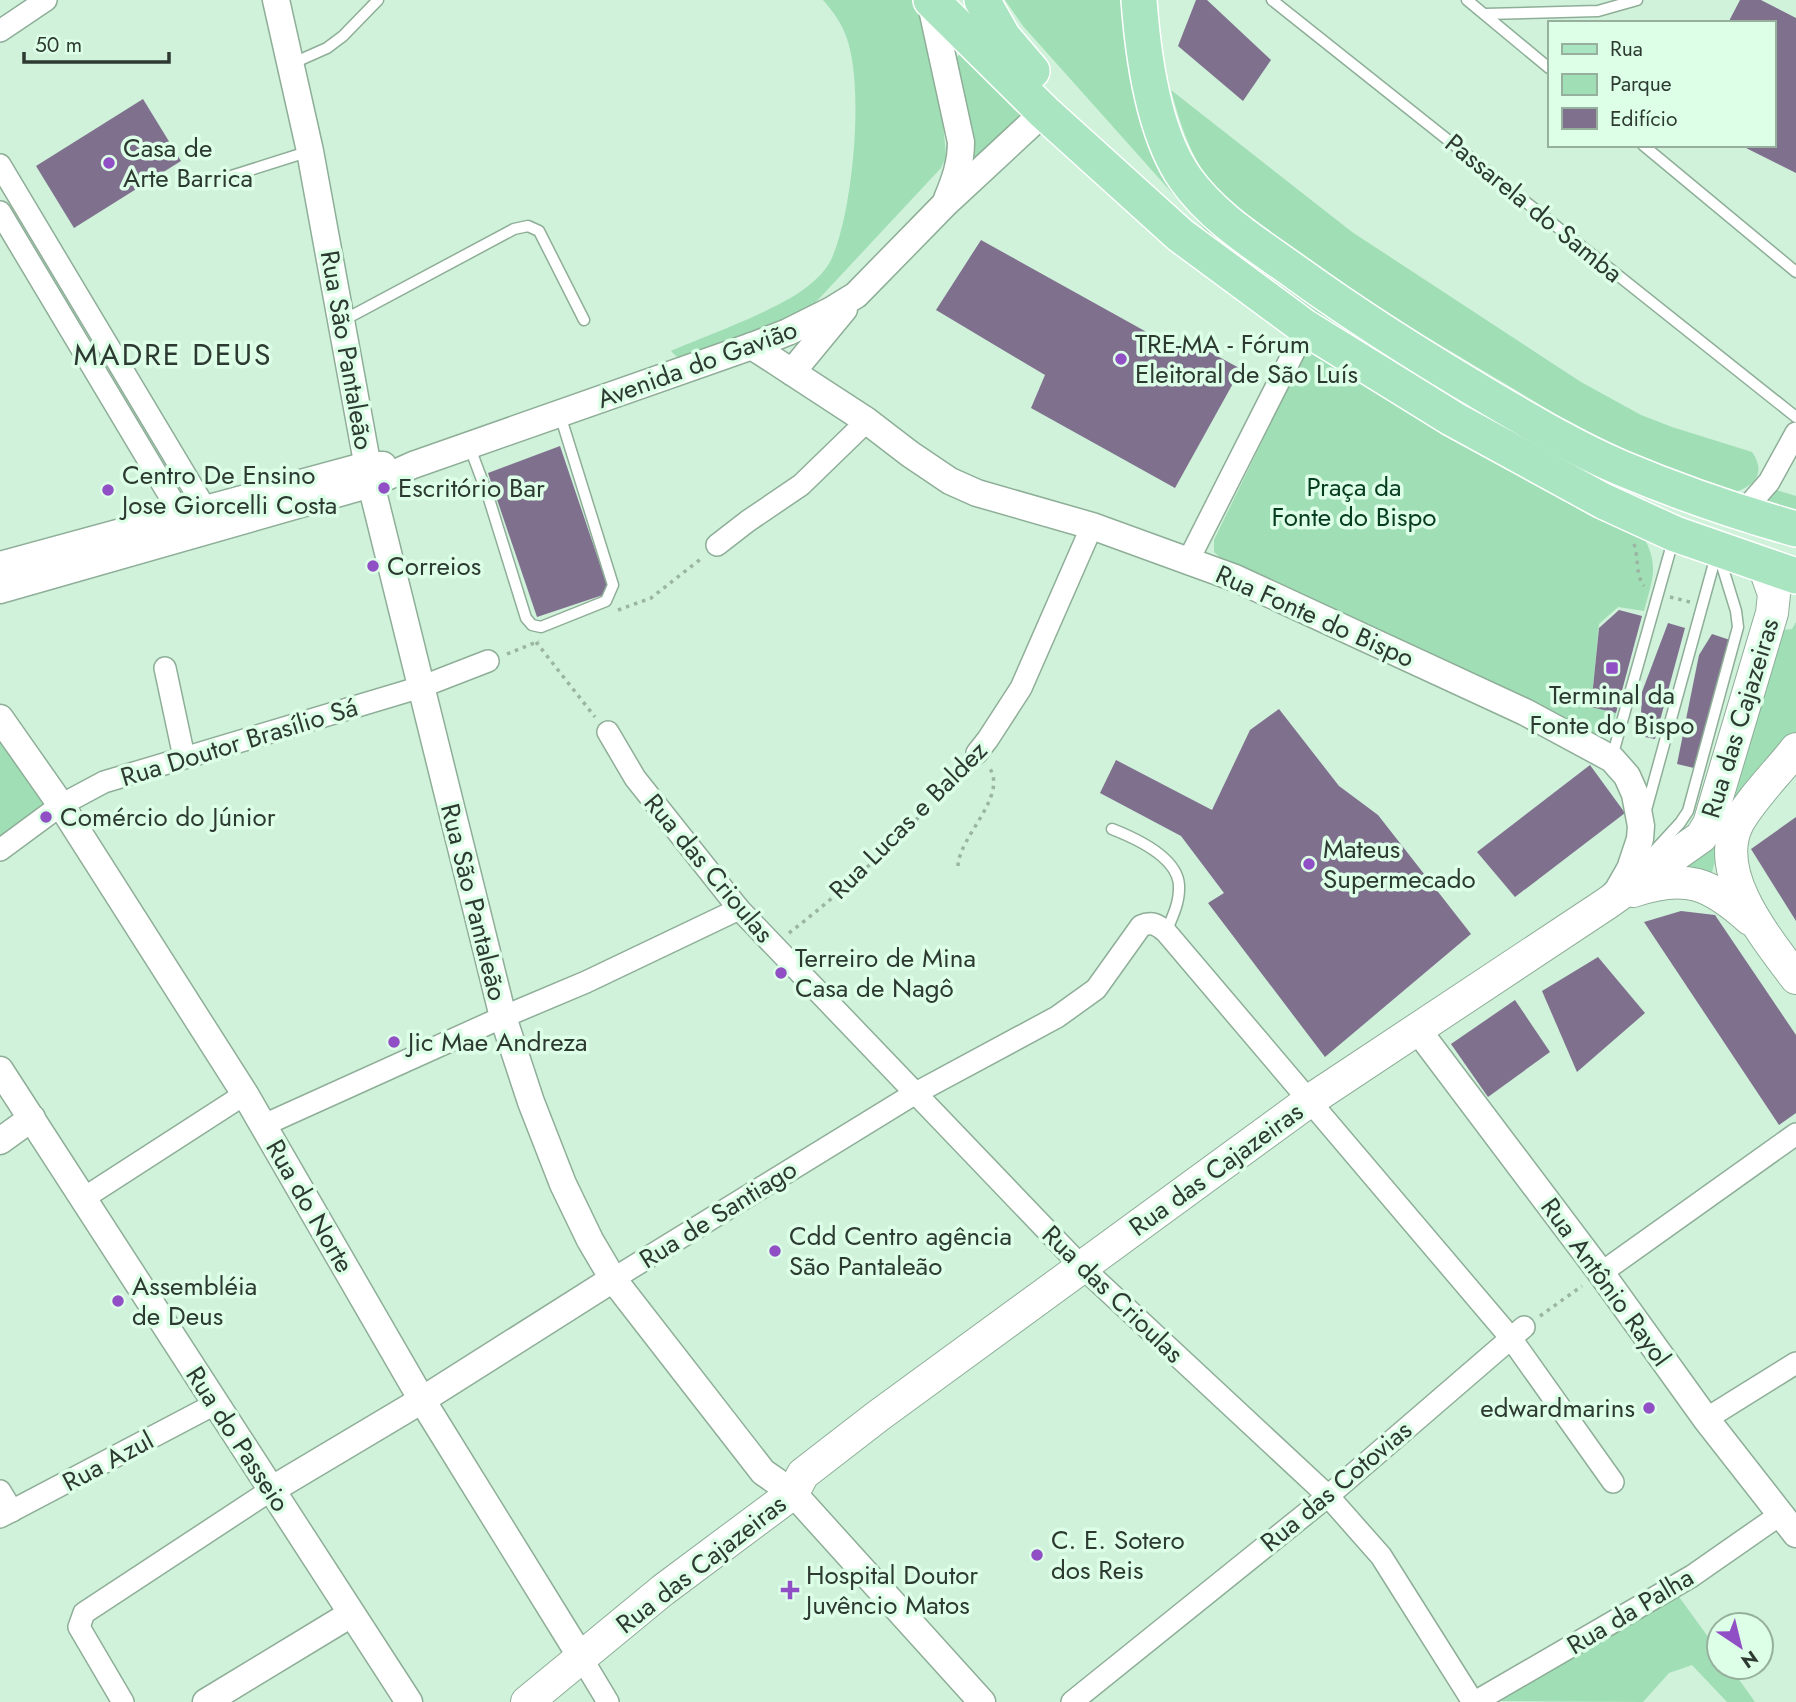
<svg xmlns="http://www.w3.org/2000/svg" width="1796" height="1702" font-family="Jost,sans-serif">
  <rect width="100%" height="100%" fill="#d0f1da"/>
  <g fill="#a0deb5">
    <path d="M 823,0 L 915,0 L 923,9 L 939,80 L 946,156 L 941,168 L 815,303 L 794,317 L 680,360 L 671,351 C 709,334 786,308 814,281 C 820,276 827,268 831,260 C 853,213 865,85 846,36 C 842,24 832,10 823,0 Z"/>
    <polygon points="1005,0 1126,0 1166,161 1421,370 1531,444 1430,388 1339,330 1207,232 1023,26"/>
    <polygon points="961,53 1023,113 986,157 973,157 955,59"/>
    <path d="M 1171,90 L 1352,232 L 1581,382 L 1641,415 L 1672,427 L 1752,452 C 1767,473 1754,487 1732,493 L 1645,462 L 1559,416 L 1361,298 L 1227,200 C 1195,170 1182,131 1171,90 Z"/>
    <path d="M 1317,350 L 1643,536 C 1660,566 1652,580 1644,611 L 1618,607 L 1599,624 L 1591,707 L 1616,713 C 1611,741 1605,737 1580,730 L 1224,561 L 1214,552 L 1214,540 L 1300,363 L 1307,353 Z"/>
    <polygon points="1773,489 1796,496 1796,515 1762,504"/>
    <polygon points="1796,622 1796,732 1739,804 1721,839 1711,876 1669,868 1722,821 1734,799 1778,637 1782,630 1792,629"/>
    <polygon points="0,735 49,801 0,838"/>
    <polygon points="1677,1594 1719,1652 1719,1667 1730,1667 1755,1702 1727,1702 1692,1665 1669,1673 1643,1702 1498,1701"/>
  </g>
  <g fill="#7f718e">
    <polygon points="1196,0 1207,0 1271,60 1243,101 1178,46"/>
    <polygon points="1740,0 1761,0 1796,18 1796,173 1740,145 1773,145 1773,23 1728,23"/>
    <polygon points="143,99 181,161 74,228 36,166"/>
    <polygon points="981,240 1179,350 1186,339 1241,369 1175,488 1031,408 1045,375 936,310"/>
    <polygon points="560,446 607,585 603,595 537,617 488,473"/>
    <polygon points="1619,610 1642,616 1616,713 1591,707 1599,628"/>
    <polygon points="1668,623 1685,628 1655,739 1640,736 1642,692"/>
    <polygon points="1712,634 1730,640 1694,768 1677,764 1699,655"/>
    <polygon points="1279,709 1339,786 1378,815 1471,934 1325,1057 1208,903 1224,893 1181,836 1100,793 1116,760 1212,810 1250,730"/>
    <polygon points="1590,765 1625,813 1515,897 1477,852"/>
    <polygon points="1796,817 1796,921 1751,849"/>
    <polygon points="1681,911 1715,915 1796,1035 1796,1113 1779,1125 1644,922"/>
    <polygon points="1598,957 1645,1013 1577,1072 1542,991"/>
    <polygon points="1515,1000 1550,1052 1488,1097 1451,1044"/>
  </g>
  <g fill="none" stroke-linecap="round" stroke-linejoin="round">
    <defs>
      <g id="service">
        <polyline points="1272,0 1796,417"/>
        <polyline points="1467,0 1549,68"/>
        <polyline points="1485,14 1598,11 1637,0"/>
        <polyline points="291,64 327,48 343,36 378,0"/>
        <polyline points="1643,145 1796,272"/>
        <polyline points="225,178 310,151"/>
        <polyline points="342,321 514,229 528,226 539,231 584,320"/>
        <polyline points="469,445 489,499 526,618 532,625 541,627 606,601 613,585 560,415"/>
        <polyline points="1612,757 1674,537"/>
        <polyline points="1646,810 1717,552"/>
        <path d="M 1112,829 C 1135,838 1181,858 1179,889 C 1179,904 1172,918 1166,932"/>
        <polyline points="1646,860 1680,823 1688,811 1738,627 1736,611 1720,559"/>
      </g>
      <g id="minor">
        <polyline points="0,31 46,0"/>
        <polyline points="0,165 205,508 211,522"/>
        <polyline points="0,212 181,515 187,530"/>
        <polyline points="1741,514 1769,482 1796,433"/>
        <polyline points="717,545 748,521 801,485 867,421"/>
        <polyline points="1188,561 1306,328"/>
        <polyline points="165,668 184,757"/>
        <polyline points="608,732 635,778 739,909 1082,1267 1328,1496 1381,1556 1473,1702"/>
        <polyline points="977,753 988,739 1021,688 1092,526"/>
        <polyline points="0,850 61,805 104,782 421,687 488,661"/>
        <polyline points="264,1125 503,1017 586,982 739,909"/>
        <polyline points="84,1198 245,1094"/>
        <polyline points="1601,1273 1796,1134"/>
        <path d="M 613,1279 L 914,1094 L 1057,1017 L 1096,989 L 1141,926 C 1152,921 1158,925 1166,932 L 1510,1337 L 1613,1482"/>
        <polyline points="1706,1419 1796,1363"/>
        <polyline points="0,1491 12,1511"/>
        <polyline points="0,1517 215,1404"/>
        <polyline points="581,1657 608,1702"/>
        <polyline points="123,1702 79,1627 84,1613 271,1490"/>
        <polyline points="1072,1702 1328,1496 1524,1327"/>
        <polyline points="1475,1702 1692,1576 1781,1514"/>
      </g>
      <g id="tertiary">
        <polyline points="276,0 310,151 371,484 503,1017 531,1102 563,1184 590,1240 613,1279 763,1472 793,1493 982,1702"/>
        <path d="M 930,0 L 961,142 C 961,163 955,180 947,199"/>
        <polyline points="752,346 867,421 910,454 950,481 977,493 1092,526 1235,578 1525,712 1612,759 1627,776 1635,794 1641,826 1640,839 1630,869 1618,890 1611,898"/>
        <polyline points="792,372 844,309"/>
        <polyline points="0,565 367,465 383,465"/>
        <polyline points="0,590 371,484 413,465 752,346 788,332 830,311 856,295 946,203 1044,112"/>
        <polyline points="0,718 61,805 245,1094 422,1400 581,1657"/>
        <polyline points="1417,1029 1601,1273 1706,1419 1796,1534"/>
        <polyline points="0,1070 409,1702"/>
        <polyline points="0,1141 32,1118"/>
        <polyline points="271,1490 422,1400 613,1279"/>
        <polyline points="206,1702 351,1614"/>
      </g>
      <g id="secondary">
        <path d="M 1796,749 C 1780,770 1747,803 1737,825 C 1713,875 1768,940 1796,978"/>
        <path d="M 1633,891 C 1686,873 1710,883 1750,919"/>
        <polyline points="527,1702 663,1590 793,1493 803,1474 878,1416 1309,1101 1606,904 1701,837 1709,824 1772,613 1774,594 1764,566"/>
      </g>
      <g id="primary">
        <polyline points="931,0 1044,112 1180,235 1306,328 1453,419 1603,501 1675,534 1796,576"/>
        <polyline points="982,0 1003,37 1032,71"/>
        <path d="M 1139,0 C 1143,55 1153,132 1185,178 C 1214,219 1258,245 1298,274 C 1359,318 1421,357 1485,395 C 1529,421 1574,448 1621,468 C 1678,492 1736,512 1796,529"/>
      </g>
    </defs>
    <use href="#service" stroke="#8eae98" stroke-width="13"/>
    <use href="#minor" stroke="#8eae98" stroke-width="24"/>
    <use href="#tertiary" stroke="#8eae98" stroke-width="29"/>
    <use href="#secondary" stroke="#8eae98" stroke-width="34"/>
    <use href="#primary" stroke="#fff" stroke-width="38"/>
    <g stroke="#9ab5a2" stroke-width="3.5" stroke-dasharray="3.5 5" stroke-linecap="butt">
      <path d="M 1634,544 C 1639,558 1635,574 1644,586"/>
      <polyline points="1670,597 1690,602"/>
      <polyline points="618,610 651,598 702,558"/>
      <polyline points="536,642 595,717"/>
      <polyline points="507,654 539,641"/>
      <path d="M 958,866 C 959,836 1009,796 989,767"/>
      <path d="M 789,933 C 851,885 912,828 964,768"/>
      <polyline points="1540,1316 1582,1286"/>
    </g>
    <use href="#service" stroke="#fff" stroke-width="10"/>
    <use href="#minor" stroke="#fff" stroke-width="21"/>
    <use href="#tertiary" stroke="#fff" stroke-width="26"/>
    <use href="#secondary" stroke="#fff" stroke-width="32"/>
    <use href="#primary" stroke="#aae5c1" stroke-width="35"/>
  </g>
  <g fill="#914fc5" stroke="#ddffe7" stroke-width="2.5">
    <circle cx="109" cy="163" r="7"/>
    <circle cx="1121" cy="359" r="7"/>
    <circle cx="384" cy="488" r="7"/>
    <circle cx="108" cy="490" r="7"/>
    <circle cx="373" cy="566" r="7"/>
    <rect x="1605" y="661" width="14" height="14" rx="3.5"/>
    <circle cx="46" cy="817" r="7"/>
    <circle cx="1309" cy="864" r="7"/>
    <circle cx="781" cy="973" r="7"/>
    <circle cx="394" cy="1042" r="7"/>
    <circle cx="775" cy="1251" r="7"/>
    <circle cx="118" cy="1301" r="7"/>
    <circle cx="1649" cy="1408" r="7"/>
    <circle cx="1037" cy="1555" r="7"/>
    <path d="M786.5 1579.5h7v7h7v7h-7v7h-7v-7h-7v-7h7z"/>
  </g>
  <g text-anchor="middle" stroke-width="7" stroke-linejoin="round" paint-order="stroke">
    <g font-size="26" fill="#2d3a31" stroke="#ddffe7" text-anchor="start">
      <text x="123" y="157">Casa de<tspan x="123" dy="30">Arte Barrica</tspan></text>
      <text x="1135" y="353">TRE-MA - Fórum<tspan x="1135" dy="30">Eleitoral de São Luís</tspan></text>
      <text x="122" y="484">Centro De Ensino<tspan x="122" dy="30">Jose Giorcelli Costa</tspan></text>
      <text x="398" y="497">Escritório Bar</text>
      <text x="387" y="575">Correios</text>
      <text x="1612" y="704" text-anchor="middle">Terminal da<tspan x="1612" dy="30">Fonte do Bispo</tspan></text>
      <text x="60" y="826">Comércio do Júnior</text>
      <text x="1323" y="858">Mateus<tspan x="1323" dy="30">Supermecado</tspan></text>
      <text x="795" y="967">Terreiro de Mina<tspan x="795" dy="30">Casa de Nagô</tspan></text>
      <text x="408" y="1051">Jic Mae Andreza</text>
      <text x="789" y="1245">Cdd Centro agência<tspan x="789" dy="30">São Pantaleão</tspan></text>
      <text x="132" y="1295">Assembléia<tspan x="132" dy="30">de Deus</tspan></text>
      <text x="1635" y="1417" text-anchor="end">edwardmarins</text>
      <text x="1051" y="1549">C. E. Sotero<tspan x="1051" dy="30">dos Reis</tspan></text>
      <text x="806" y="1584">Hospital Doutor<tspan x="806" dy="30">Juvêncio Matos</tspan></text>
    </g>
    <g font-size="26" fill="#2d3a31" stroke="#ddffe7">
      <text transform="translate(1534 208) rotate(39)" y="9">Passarela do Samba</text>
      <text transform="translate(347 350) rotate(80)" y="9">Rua São Pantaleão</text>
      <text transform="translate(697 364) rotate(-20)" y="9">Avenida do Gavião</text>
      <text transform="translate(1315 616) rotate(24)" y="9">Rua Fonte do Bispo</text>
      <text transform="translate(1740 718) rotate(-73)" y="9">Rua das Cajazeiras</text>
      <text transform="translate(239 742) rotate(-17)" y="9">Rua Doutor Brasílio Sá</text>
      <text transform="translate(908 820) rotate(-45)" y="9">Rua Lucas e Baldez</text>
      <text transform="translate(709 868) rotate(50)" y="9">Rua das Crioulas</text>
      <text transform="translate(474 902) rotate(76)" y="9">Rua São Pantaleão</text>
      <text transform="translate(1216 1169) rotate(-36)" y="9">Rua das Cajazeiras</text>
      <text transform="translate(310 1206) rotate(60)" y="9">Rua do Norte</text>
      <text transform="translate(718 1214) rotate(-32)" y="9">Rua de Santiago</text>
      <text transform="translate(1606 1282) rotate(54)" y="9">Rua Antônio Rayol</text>
      <text transform="translate(1113 1294) rotate(44)" y="9">Rua das Crioulas</text>
      <text transform="translate(238 1439) rotate(57)" y="9">Rua do Passeio</text>
      <text transform="translate(108 1461) rotate(-28)" y="9">Rua Azul</text>
      <text transform="translate(1336 1486) rotate(-40)" y="9">Rua das Cotovias</text>
      <text transform="translate(701 1564) rotate(-38)" y="9">Rua das Cajazeiras</text>
      <text transform="translate(1630 1611) rotate(-31)" y="9">Rua da Palha</text>
    </g>
    <g font-size="26" fill="#063d21" stroke="#ddffe7">
      <text x="1354" y="496">Praça da<tspan x="1354" dy="30">Fonte do Bispo</tspan></text>
    </g>
    <g font-size="30" letter-spacing="2" fill="#2d3a31" stroke="#ddffe7">
      <text x="173" y="365">MADRE DEUS</text>
    </g>
  </g>
  <rect x="1548" y="21" width="228" height="126" fill="#ddffe7" stroke="#97b09e" stroke-width="2"/>
  <rect x="1562" y="44" width="35" height="10" fill="#aae5c1" stroke="#97b09e" stroke-width="2"/>
  <text x="1610" y="56" font-size="21" fill="#2d3a31">Rua</text>
  <rect x="1562" y="74" width="35" height="21" fill="#a0deb5" stroke="#97b09e" stroke-width="2"/>
  <text x="1610" y="91" font-size="21" fill="#2d3a31">Parque</text>
  <rect x="1562" y="108" width="35" height="21" fill="#7f718e" stroke="#97b09e" stroke-width="2"/>
  <text x="1610" y="126" font-size="21" fill="#2d3a31">Edifício</text>
  <g transform="translate(1740 1646) rotate(145)"><circle r="33" fill="#ddffe7" stroke="#97b09e" stroke-width="2"/>
  <path d="M0-5L12 26L0 18L-12 26Z" fill="#914fc5"/>
  <text y="-10" font-size="19" font-weight="bold" text-anchor="middle" fill="#2d3a31">N</text>
  </g>
  <path d="M24 52v10h145v-10" fill="none" stroke="#2d3a31" stroke-width="3.5"/>
  <text x="35" y="52" font-size="21" fill="#2d3a31" stroke="#ddffe7" stroke-width="5" paint-order="stroke">50 m</text>
</svg>
